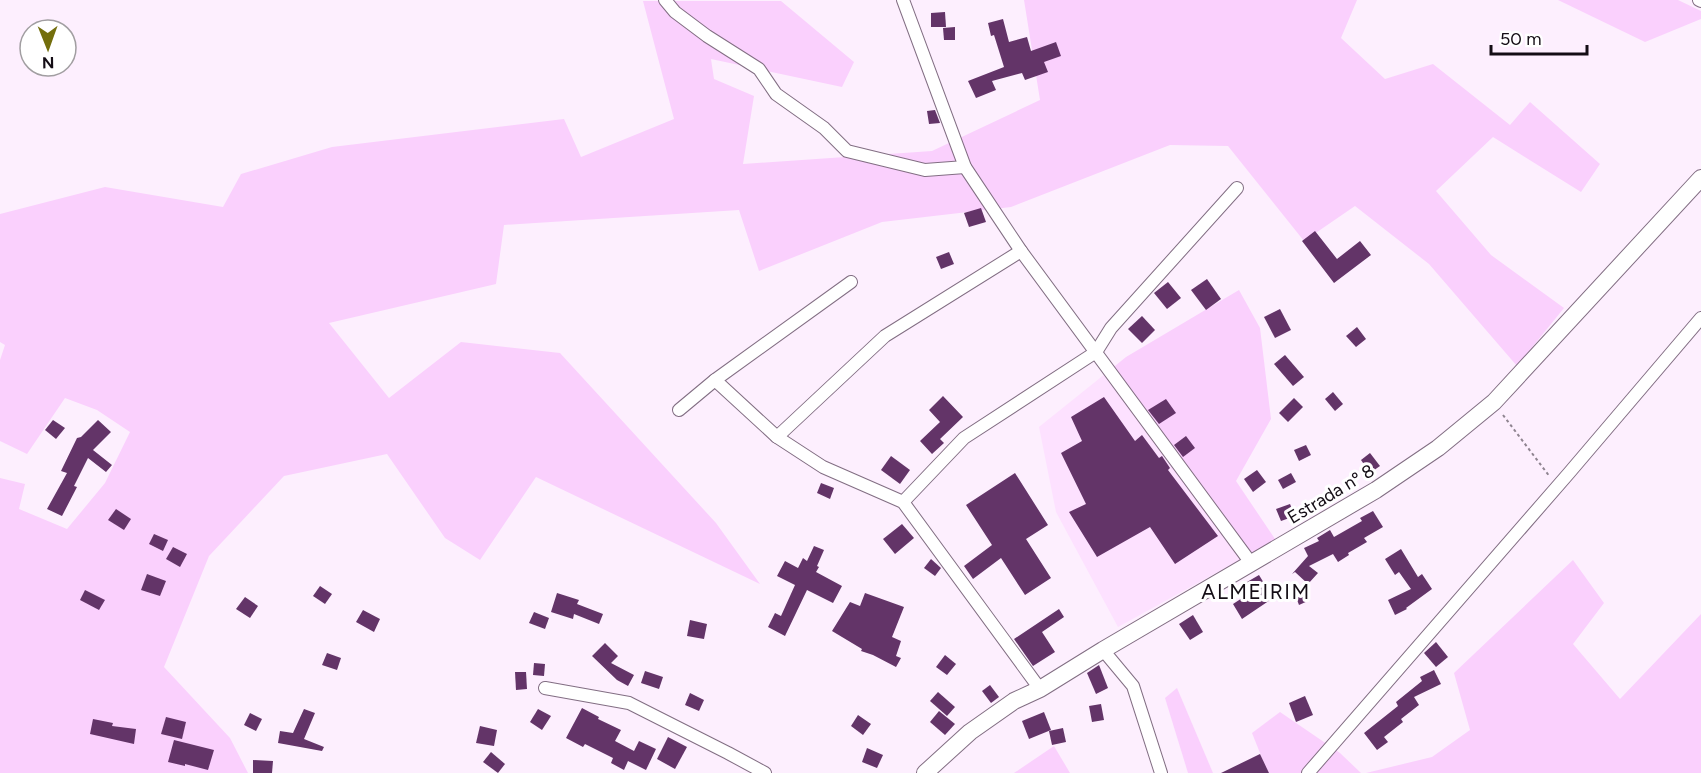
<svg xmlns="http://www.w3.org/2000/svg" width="1701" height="773" font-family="Figtree,sans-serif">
  <rect width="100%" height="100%" fill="#fdeffe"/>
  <polygon fill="#fde1ff" points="1105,374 1245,557 1118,627 1056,512 1039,427"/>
  <g fill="#fad0fd">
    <polygon points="1024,0 1357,0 1341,38 1385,79 1433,64 1510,125 1530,102 1600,164 1581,192 1493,137 1436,191 1491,255 1564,308 1517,366 1429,264 1355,206 1304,241 1228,146 1170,145 1011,207 882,222 759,271 739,210 504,225 496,284 329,323 389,398 461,342 560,353 716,523 760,584 536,477 480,560 445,538 387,454 284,476 209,556 164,667 230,738 248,773 0,773 0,478 25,484 19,509 67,529 105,483 130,432 97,410 65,398 27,454 0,441 0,360 5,345 0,342 0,214 105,187 223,207 241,174 332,147 564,119 581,157 674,119 643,1 781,1 854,62 842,87 711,59 714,79 754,96 743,164 932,151 1040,100"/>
    <polygon points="1558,0 1678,0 1701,11 1701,19 1645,42"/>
    <polygon points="1239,290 1260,328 1271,419 1236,481 1277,542 1245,557 1105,374 1126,357"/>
    <polygon points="1573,560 1604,603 1573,644 1620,699 1701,614 1701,773 1366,773 1432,757 1470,730 1454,673"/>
    <polygon points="1177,688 1213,773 1188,773 1165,698"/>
    <polygon points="1280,712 1340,753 1361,773 1268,773 1252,733"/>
    <polygon points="1054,746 1070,773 1014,773"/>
  </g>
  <g fill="#633468">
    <polygon points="945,12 946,27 931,27 931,13"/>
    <polygon points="1003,19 1009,42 1027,37 1031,51 1056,42 1061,56 1044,62 1048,72 1025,80 1022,73 992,81 996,90 976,98 968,81 1004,67 994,35 991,36 988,23"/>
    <polygon points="955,27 955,40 944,40 943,28"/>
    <polygon points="935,110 940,123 929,124 927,111"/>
    <polygon points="981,208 986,222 969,227 964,213"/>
    <polygon points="1315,231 1337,259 1360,241 1371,255 1334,283 1302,241"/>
    <polygon points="949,252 954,264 941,269 936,257"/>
    <polygon points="1207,279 1221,299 1206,310 1191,290"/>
    <polygon points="1168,282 1181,298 1167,309 1154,293"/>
    <polygon points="1280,309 1291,330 1275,338 1264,317"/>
    <polygon points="1142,316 1155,330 1142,343 1128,329"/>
    <polygon points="1357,327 1366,339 1356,347 1346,336"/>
    <polygon points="1285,355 1304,377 1293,386 1274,364"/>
    <polygon points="1333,392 1343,404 1335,411 1325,399"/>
    <polygon points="943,396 963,417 940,439 944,443 932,454 920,441 940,422 929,410"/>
    <polygon points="1104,397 1135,441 1142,435 1159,458 1162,456 1170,468 1168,470 1218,536 1175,564 1150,527 1097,557 1069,512 1086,504 1061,453 1082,441 1071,417"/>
    <polygon points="1294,398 1303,407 1288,422 1279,413"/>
    <polygon points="1166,399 1176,413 1159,424 1148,410"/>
    <polygon points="53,420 65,428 56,439 45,430"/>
    <polygon points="98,420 111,432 93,450 112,465 106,472 88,458 74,486 77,487 62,516 47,509 67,473 61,471 77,438 81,437"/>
    <polygon points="1186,436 1195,448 1183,457 1174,445"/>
    <polygon points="1306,445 1311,455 1299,461 1294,450"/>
    <polygon points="1370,453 1380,466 1370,473 1361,460"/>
    <polygon points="891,456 910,470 900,484 881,470"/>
    <polygon points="1257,470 1266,482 1253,492 1244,479"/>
    <polygon points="1015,473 1048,525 1026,539 1051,578 1025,595 1001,558 973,579 964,566 992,545 966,505"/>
    <polygon points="1291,473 1296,482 1283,489 1278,480"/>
    <polygon points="821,483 834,488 830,499 817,493"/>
    <polygon points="1290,504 1295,516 1281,521 1276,509"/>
    <polygon points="116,509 131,519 124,530 108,520"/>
    <polygon points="1373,511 1383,527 1364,538 1367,542 1348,553 1349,555 1338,562 1333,554 1309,566 1318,573 1308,584 1295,572 1292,574 1308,556 1304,548 1319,541 1317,538 1330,530 1334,537 1362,521 1360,518"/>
    <polygon points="902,524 914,538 895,554 883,539"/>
    <polygon points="154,534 168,540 163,551 149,544"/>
    <polygon points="814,546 824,550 817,566 819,567 816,572 842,586 833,603 807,590 785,636 768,627 775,613 781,616 795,585 777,576 785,561 798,568 803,558 807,561"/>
    <polygon points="173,547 187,554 180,567 166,559"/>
    <polygon points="1401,549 1418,577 1422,574 1432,589 1406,608 1407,609 1395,615 1388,600 1411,589 1399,572 1395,575 1385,559"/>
    <polygon points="931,559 941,568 935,576 924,568"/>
    <polygon points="147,574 166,581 160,596 141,590"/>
    <polygon points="1259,575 1273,598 1242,619 1233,604 1253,591 1247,582"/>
    <polygon points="320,586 332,594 325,604 313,596"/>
    <polygon points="1304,587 1310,600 1299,605 1294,592"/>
    <polygon points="85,590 105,600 99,610 80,600"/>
    <polygon points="557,593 579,600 577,604 603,614 599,624 574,614 573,619 551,612"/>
    <polygon points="865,593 904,607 892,637 901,641 896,656 901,658 896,667 873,655 861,651 862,649 832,631 850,602 860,606"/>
    <polygon points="245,597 258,606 250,618 236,609"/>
    <polygon points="1059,609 1064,617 1042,632 1055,652 1033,666 1014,639"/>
    <polygon points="363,610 380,619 374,632 356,622"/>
    <polygon points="534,612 549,618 545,629 529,623"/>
    <polygon points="1193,615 1203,632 1190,640 1179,624"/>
    <polygon points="690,620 707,624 704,639 687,636"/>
    <polygon points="1436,642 1448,657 1436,667 1424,653"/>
    <polygon points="605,643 618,656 611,663 634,675 628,686 617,680 592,656"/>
    <polygon points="327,653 341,658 337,670 322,665"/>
    <polygon points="945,655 956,664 947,675 936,667"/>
    <polygon points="534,663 545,664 544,676 533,675"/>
    <polygon points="1099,665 1108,688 1096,694 1087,673"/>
    <polygon points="1434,670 1441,684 1414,697 1419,705 1401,719 1403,722 1384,737 1388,742 1377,750 1364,733 1398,706 1396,702 1422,681 1420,677"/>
    <polygon points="645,671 663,677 659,689 641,683"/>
    <polygon points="515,672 526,672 527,689 516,690"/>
    <polygon points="990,685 999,697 991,703 982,691"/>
    <polygon points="938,692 955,707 947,716 930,701"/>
    <polygon points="690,693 704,700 699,711 685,705"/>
    <polygon points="1305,696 1313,715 1296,722 1289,703"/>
    <polygon points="1101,704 1104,720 1092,722 1089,706"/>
    <polygon points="582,708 599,717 598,719 621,730 615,741 634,751 639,741 656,749 646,770 628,761 624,770 611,763 613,758 585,744 583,747 566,738"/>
    <polygon points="304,709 315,713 304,739 324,747 322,751 278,743 280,731 293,733"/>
    <polygon points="538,709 551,716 542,730 530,722"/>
    <polygon points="939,711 955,724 945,735 930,722"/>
    <polygon points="1044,712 1051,730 1029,739 1022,721"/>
    <polygon points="250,713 262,719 256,731 244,725"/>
    <polygon points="858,715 871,724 863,735 851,726"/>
    <polygon points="166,717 186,722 182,739 161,734"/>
    <polygon points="93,719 113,723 112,726 136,729 134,744 90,734"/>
    <polygon points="480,726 497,730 494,746 476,743"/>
    <polygon points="1063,728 1066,742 1052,745 1049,731"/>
    <polygon points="668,737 687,747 675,769 657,759"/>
    <polygon points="174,740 214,750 208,770 185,764 185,766 168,762"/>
    <polygon points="867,748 883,755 877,768 862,762"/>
    <polygon points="491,752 505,764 498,773 483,762"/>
    <polygon points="1260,754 1269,773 1221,773"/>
    <polygon points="253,760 273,761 272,773 253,773"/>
  </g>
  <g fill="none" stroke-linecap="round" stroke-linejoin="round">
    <defs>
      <g id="minor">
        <polyline points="665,0 675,12 707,36 759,69 776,94 824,128 847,151 925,170 965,167"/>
        <polyline points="903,0 965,167 1021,251 1251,563"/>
        <polyline points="1699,0 1701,1"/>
        <polyline points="715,380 777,437 823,467 903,502 1040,689"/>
        <polyline points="679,410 715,380 851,282"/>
        <polyline points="777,437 885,336 1021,251"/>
        <polyline points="903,502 964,438 1096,352 1111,328 1237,188"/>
        <polyline points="1103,650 1133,686 1161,773"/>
        <polyline points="545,688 629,703 728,753 765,773"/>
        <polyline points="1308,773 1569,473 1701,318"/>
      </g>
      <polyline id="secondary" points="925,773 970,732 1014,701 1040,689 1103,650 1376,490 1438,448 1494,402 1701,178"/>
    </defs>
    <use href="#minor" stroke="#826e83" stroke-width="14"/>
    <use href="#secondary" stroke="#826e83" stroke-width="18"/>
    <polyline stroke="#8f8490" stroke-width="2" stroke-dasharray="3 3" stroke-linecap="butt" points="1503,415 1550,477"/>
    <use href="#minor" stroke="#fff" stroke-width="12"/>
    <use href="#secondary" stroke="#fff" stroke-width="16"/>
  </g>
  <g text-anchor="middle" stroke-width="6" stroke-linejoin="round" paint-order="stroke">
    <g font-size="18" fill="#140d15" stroke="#fff">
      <text transform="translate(1331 494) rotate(-31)" y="6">Estrada nº 8</text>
    </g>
    <g font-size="21" letter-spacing="1.5" fill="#140d15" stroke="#fff">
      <text x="1256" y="599">ALMEIRIM</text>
    </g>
  </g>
  <g transform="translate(48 48) rotate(179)"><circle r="28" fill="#ffffff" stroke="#a19ea1" stroke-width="1.5"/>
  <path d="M0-4.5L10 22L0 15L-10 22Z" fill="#736e0c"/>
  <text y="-9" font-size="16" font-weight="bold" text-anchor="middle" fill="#140d15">N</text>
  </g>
  <path d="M1491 45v9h96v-9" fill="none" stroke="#140d15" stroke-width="3"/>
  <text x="1500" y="45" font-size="18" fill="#140d15" stroke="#ffffff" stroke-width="4.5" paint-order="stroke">50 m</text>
</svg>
